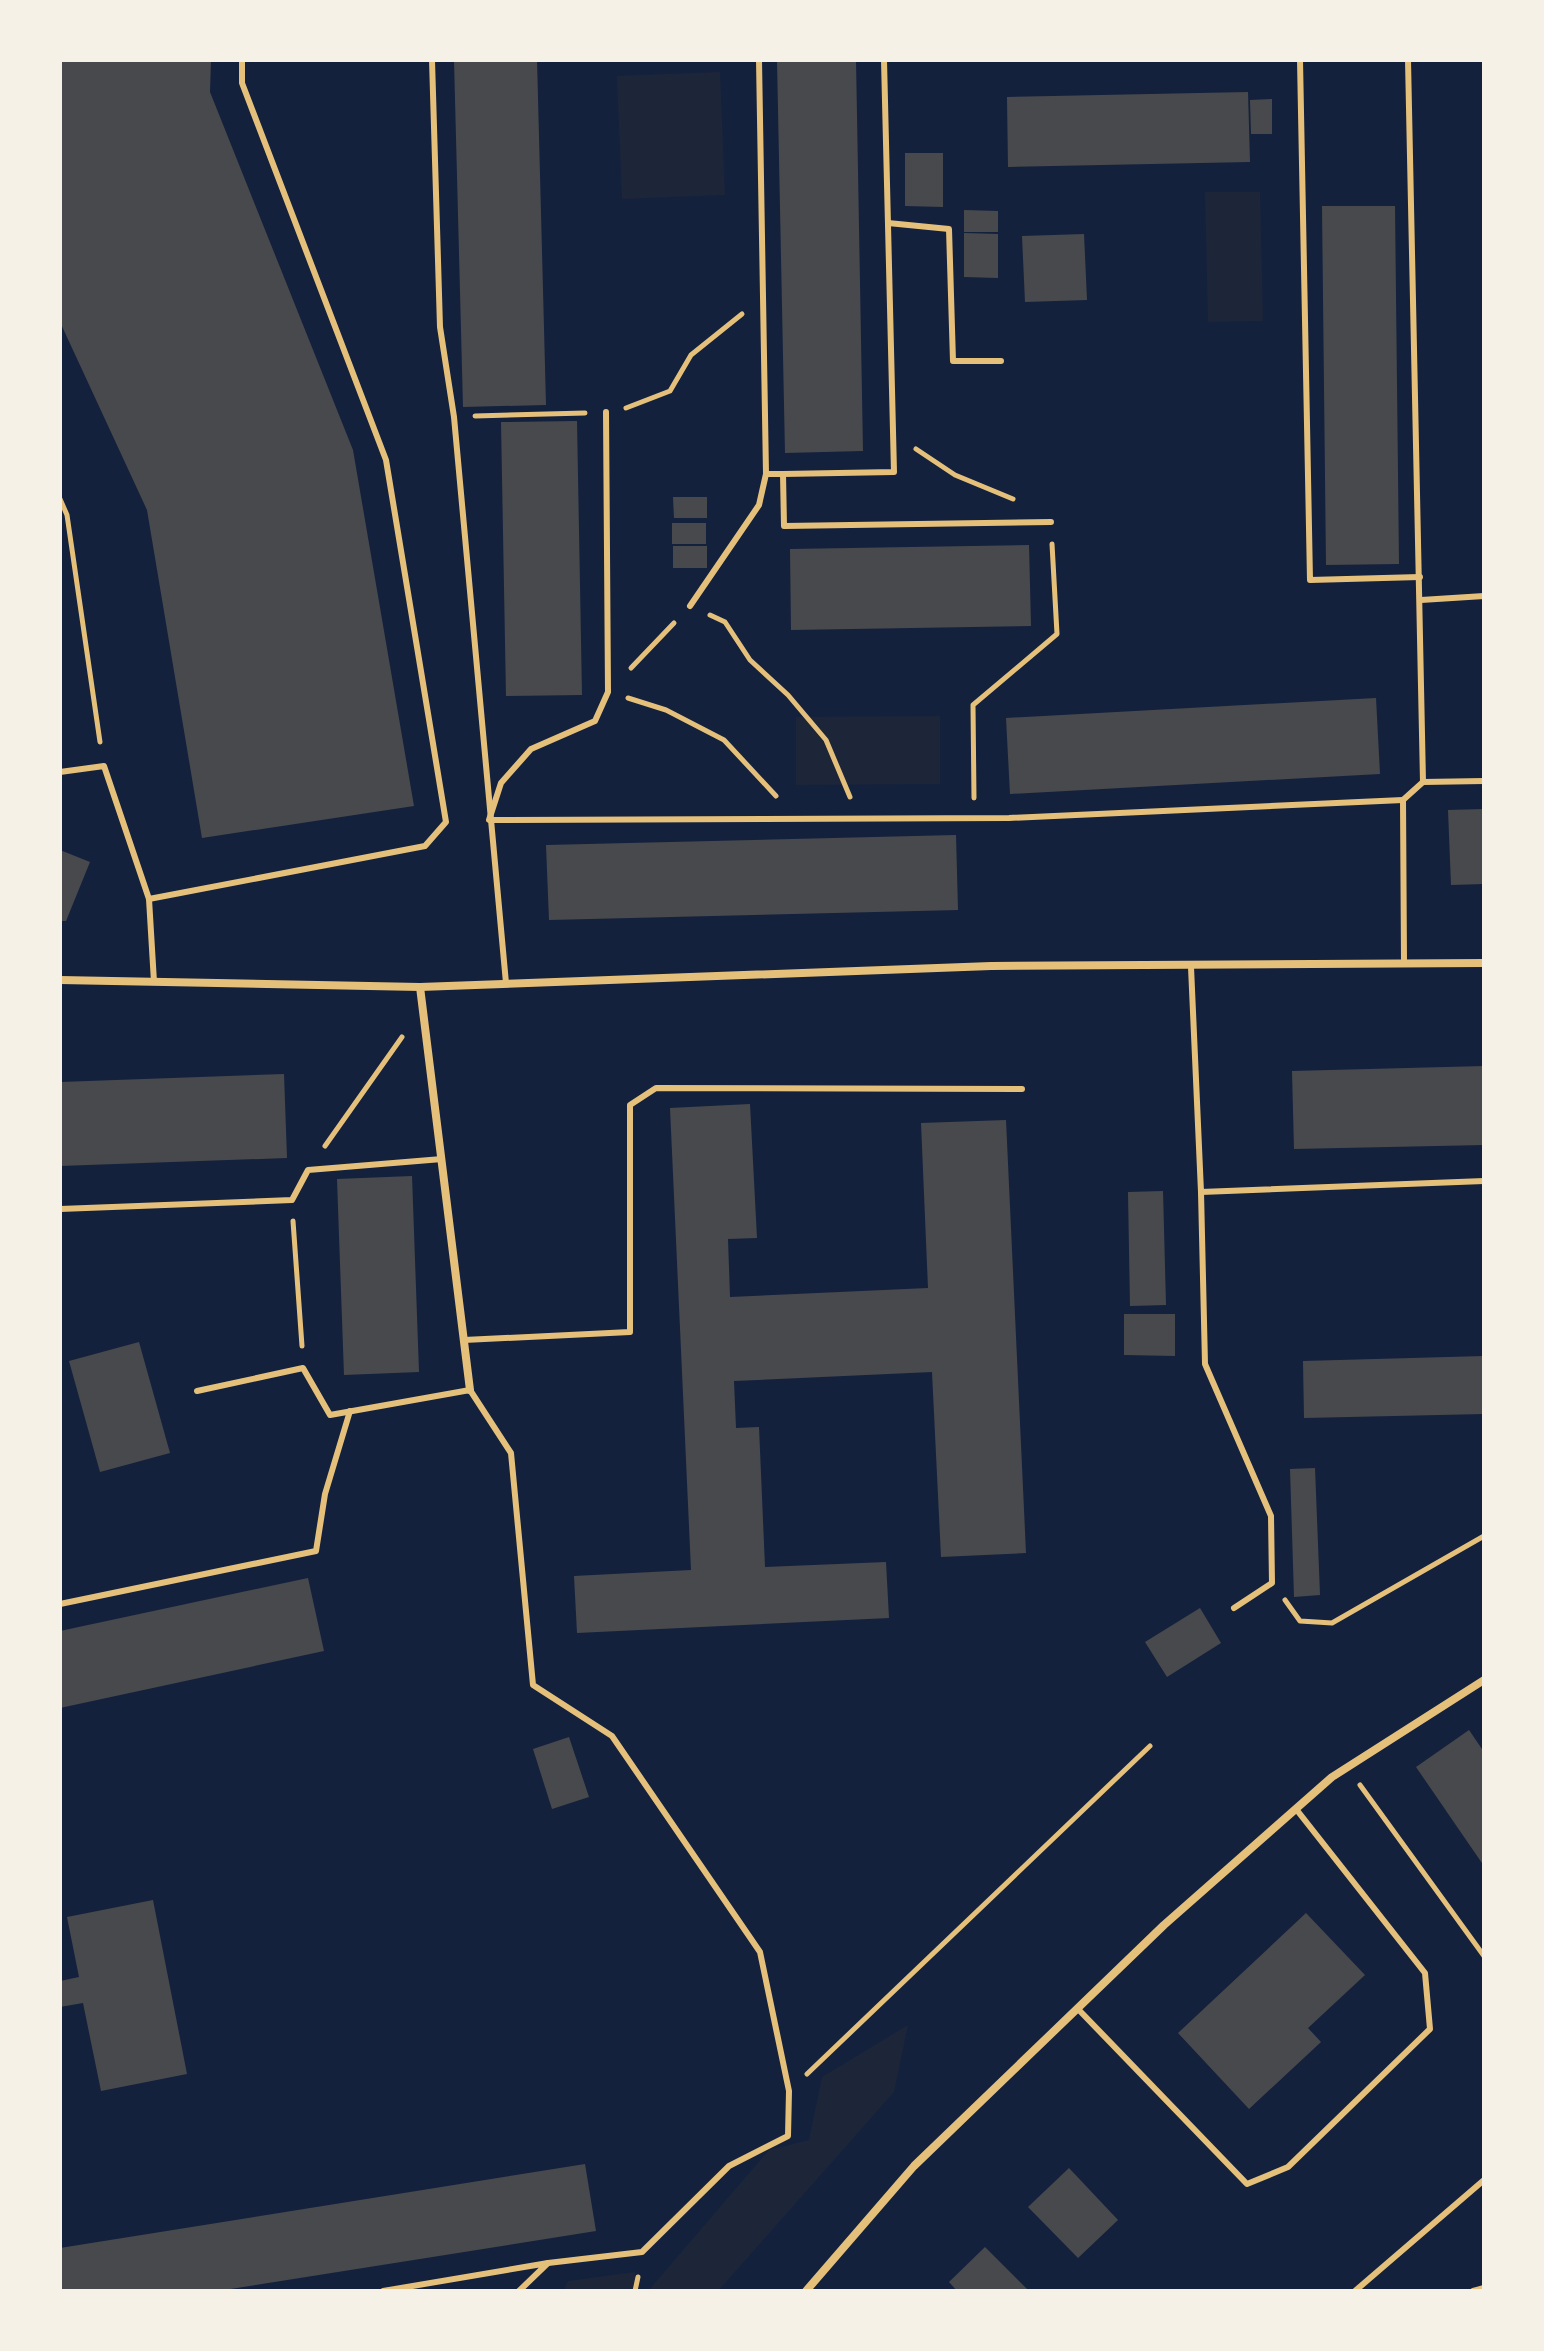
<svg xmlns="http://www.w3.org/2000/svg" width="1544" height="2351" font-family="Mulish,sans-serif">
  <rect width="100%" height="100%" fill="#14213d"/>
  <g fill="#1d2539">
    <polygon points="720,72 725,195 622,199 617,76"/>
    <polygon points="1205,192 1260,192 1263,321 1208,322"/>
    <polygon points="940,716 940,784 796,785 796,717"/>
    <polygon points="908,2025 894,2092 718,2291 648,2291 769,2150 809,2140 822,2077"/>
    <polygon points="635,2272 636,2291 564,2291 568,2281"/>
  </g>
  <g fill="#48494c">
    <polygon points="60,60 211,60 210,92 353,450 414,806 202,838 147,510 60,322"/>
    <polygon points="454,60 537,60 546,405 463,407"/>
    <polygon points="777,60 856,60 863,451 785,453"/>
    <polygon points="1248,92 1250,162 1008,167 1007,97"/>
    <polygon points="1272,99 1272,134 1251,134 1250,100"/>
    <polygon points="905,153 943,153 943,207 905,206"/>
    <polygon points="1322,206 1395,206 1399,564 1326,565"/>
    <polygon points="964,210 998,211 998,232 964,232"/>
    <polygon points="964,233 998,234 998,278 964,277"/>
    <polygon points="1084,234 1087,300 1025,302 1022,236"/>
    <polygon points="577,421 582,695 506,696 501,422"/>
    <polygon points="673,497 707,497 707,518 674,518"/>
    <rect x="672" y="523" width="34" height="21"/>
    <polygon points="1029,545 1031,626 791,630 790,549"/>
    <rect x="673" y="546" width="34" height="22"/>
    <polygon points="1376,698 1380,774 1010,794 1006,718"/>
    <polygon points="1484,809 1484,884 1451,885 1448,810"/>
    <polygon points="956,835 958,910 549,920 546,845"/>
    <polygon points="60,850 90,862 66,921 60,921"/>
    <polygon points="1484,1066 1484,1145 1294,1149 1292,1071"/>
    <polygon points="284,1074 287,1158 60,1166 60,1082"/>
    <polygon points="750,1104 757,1238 728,1239 730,1297 928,1288 921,1123 1006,1120 1026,1553 941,1557 932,1372 734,1381 736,1428 759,1427 765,1567 886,1562 889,1618 577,1633 574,1576 691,1570 670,1108"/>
    <polygon points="412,1176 419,1372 344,1375 337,1179"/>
    <polygon points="1163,1191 1166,1305 1130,1306 1128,1192"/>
    <polygon points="1124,1314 1175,1314 1175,1356 1124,1355"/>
    <polygon points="139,1342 170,1453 100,1472 69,1361"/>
    <polygon points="1484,1356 1484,1414 1304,1418 1303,1361"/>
    <polygon points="1315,1468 1320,1595 1294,1597 1290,1469"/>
    <polygon points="308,1578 324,1651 60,1708 60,1631"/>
    <polygon points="1200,1608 1221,1643 1167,1677 1145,1642"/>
    <polygon points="1469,1730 1484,1752 1484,1866 1416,1767"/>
    <polygon points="569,1737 589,1797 552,1809 533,1749"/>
    <polygon points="153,1900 187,2074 101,2091 83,2003 60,2007 60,1981 79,1977 67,1917"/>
    <polygon points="1306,1913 1365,1975 1308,2028 1321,2042 1249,2109 1178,2033"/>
    <polygon points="585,2164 596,2231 218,2291 60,2291 60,2248"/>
    <polygon points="1069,2168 1118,2220 1078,2258 1028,2207"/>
    <polygon points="985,2247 1029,2291 957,2291 949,2282"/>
  </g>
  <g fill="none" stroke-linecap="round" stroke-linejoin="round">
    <g stroke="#e5c07b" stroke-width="5">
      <polyline points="626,408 670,391 691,355 742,314"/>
      <polyline points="475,416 585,413"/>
      <polyline points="916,449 955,475 1013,499"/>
      <polyline points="60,499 67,515 100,742"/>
      <polyline points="710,615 725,622 750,660 788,695 826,740 850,797"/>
      <polyline points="631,668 674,623"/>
      <polyline points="628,698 666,710 724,740 776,796"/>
      <polyline points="974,798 973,705 1057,634 1052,544"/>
      <polyline points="325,1146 402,1037"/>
      <polyline points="293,1221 302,1346"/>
      <polyline points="1285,1600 1300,1621 1332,1623 1484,1536"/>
      <polyline points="1360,1785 1484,1956"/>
      <polyline points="807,2074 1150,1746"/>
      <polyline points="635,2291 638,2277"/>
    </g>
    <g stroke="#e5c07b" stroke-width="6">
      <polyline points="432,60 440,327 454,417 506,983"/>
      <polyline points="759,60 766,474 783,474"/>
      <polyline points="884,60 894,472 783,474 784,526 1051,522"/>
      <polyline points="1300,60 1310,580 1420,577"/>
      <polyline points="888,223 949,229 953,361 1001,361"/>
      <polyline points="606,412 608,692 595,721 531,749 501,783 489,820 1009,818 1403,800"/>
      <polyline points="1421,600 1484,596"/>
      <polyline points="690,606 759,505 766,474"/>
      <polyline points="60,772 104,766 149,899 154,982"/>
      <polyline points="1423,782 1484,781"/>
      <polyline points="149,899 425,846 446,822 386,460 242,83 242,60"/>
      <polyline points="1404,962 1403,800 1423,782 1408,60"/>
      <polyline points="1191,967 1201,1192 1484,1181"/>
      <polyline points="1201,1192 1205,1364 1271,1516 1272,1583 1234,1608"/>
      <polyline points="60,1209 292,1200 308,1170 442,1159"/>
      <polyline points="464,1340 630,1332 630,1105 656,1088 1022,1089"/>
      <polyline points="197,1391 303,1368 330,1415 470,1390 511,1453 533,1685 612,1736 760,1952 789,2091 788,2136 729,2166 642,2252 548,2263"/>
      <polyline points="60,1604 316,1551 325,1494 350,1411"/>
      <polyline points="1078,2009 1247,2184 1288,2167 1430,2029 1425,1973 1296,1809"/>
      <polyline points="383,2291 548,2263 519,2291"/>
      <polyline points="1355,2291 1484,2180"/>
      <polyline points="1473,2291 1484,2288"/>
    </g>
    <g stroke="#e5c07b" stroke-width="8">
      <polyline points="60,980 420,987 991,966 1484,963"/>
      <polyline points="420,987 470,1390"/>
      <polyline points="806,2291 914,2166 1164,1925 1332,1777 1484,1680"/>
    </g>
  </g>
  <rect width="1544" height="2351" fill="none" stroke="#f6f1e7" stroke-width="124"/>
</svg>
